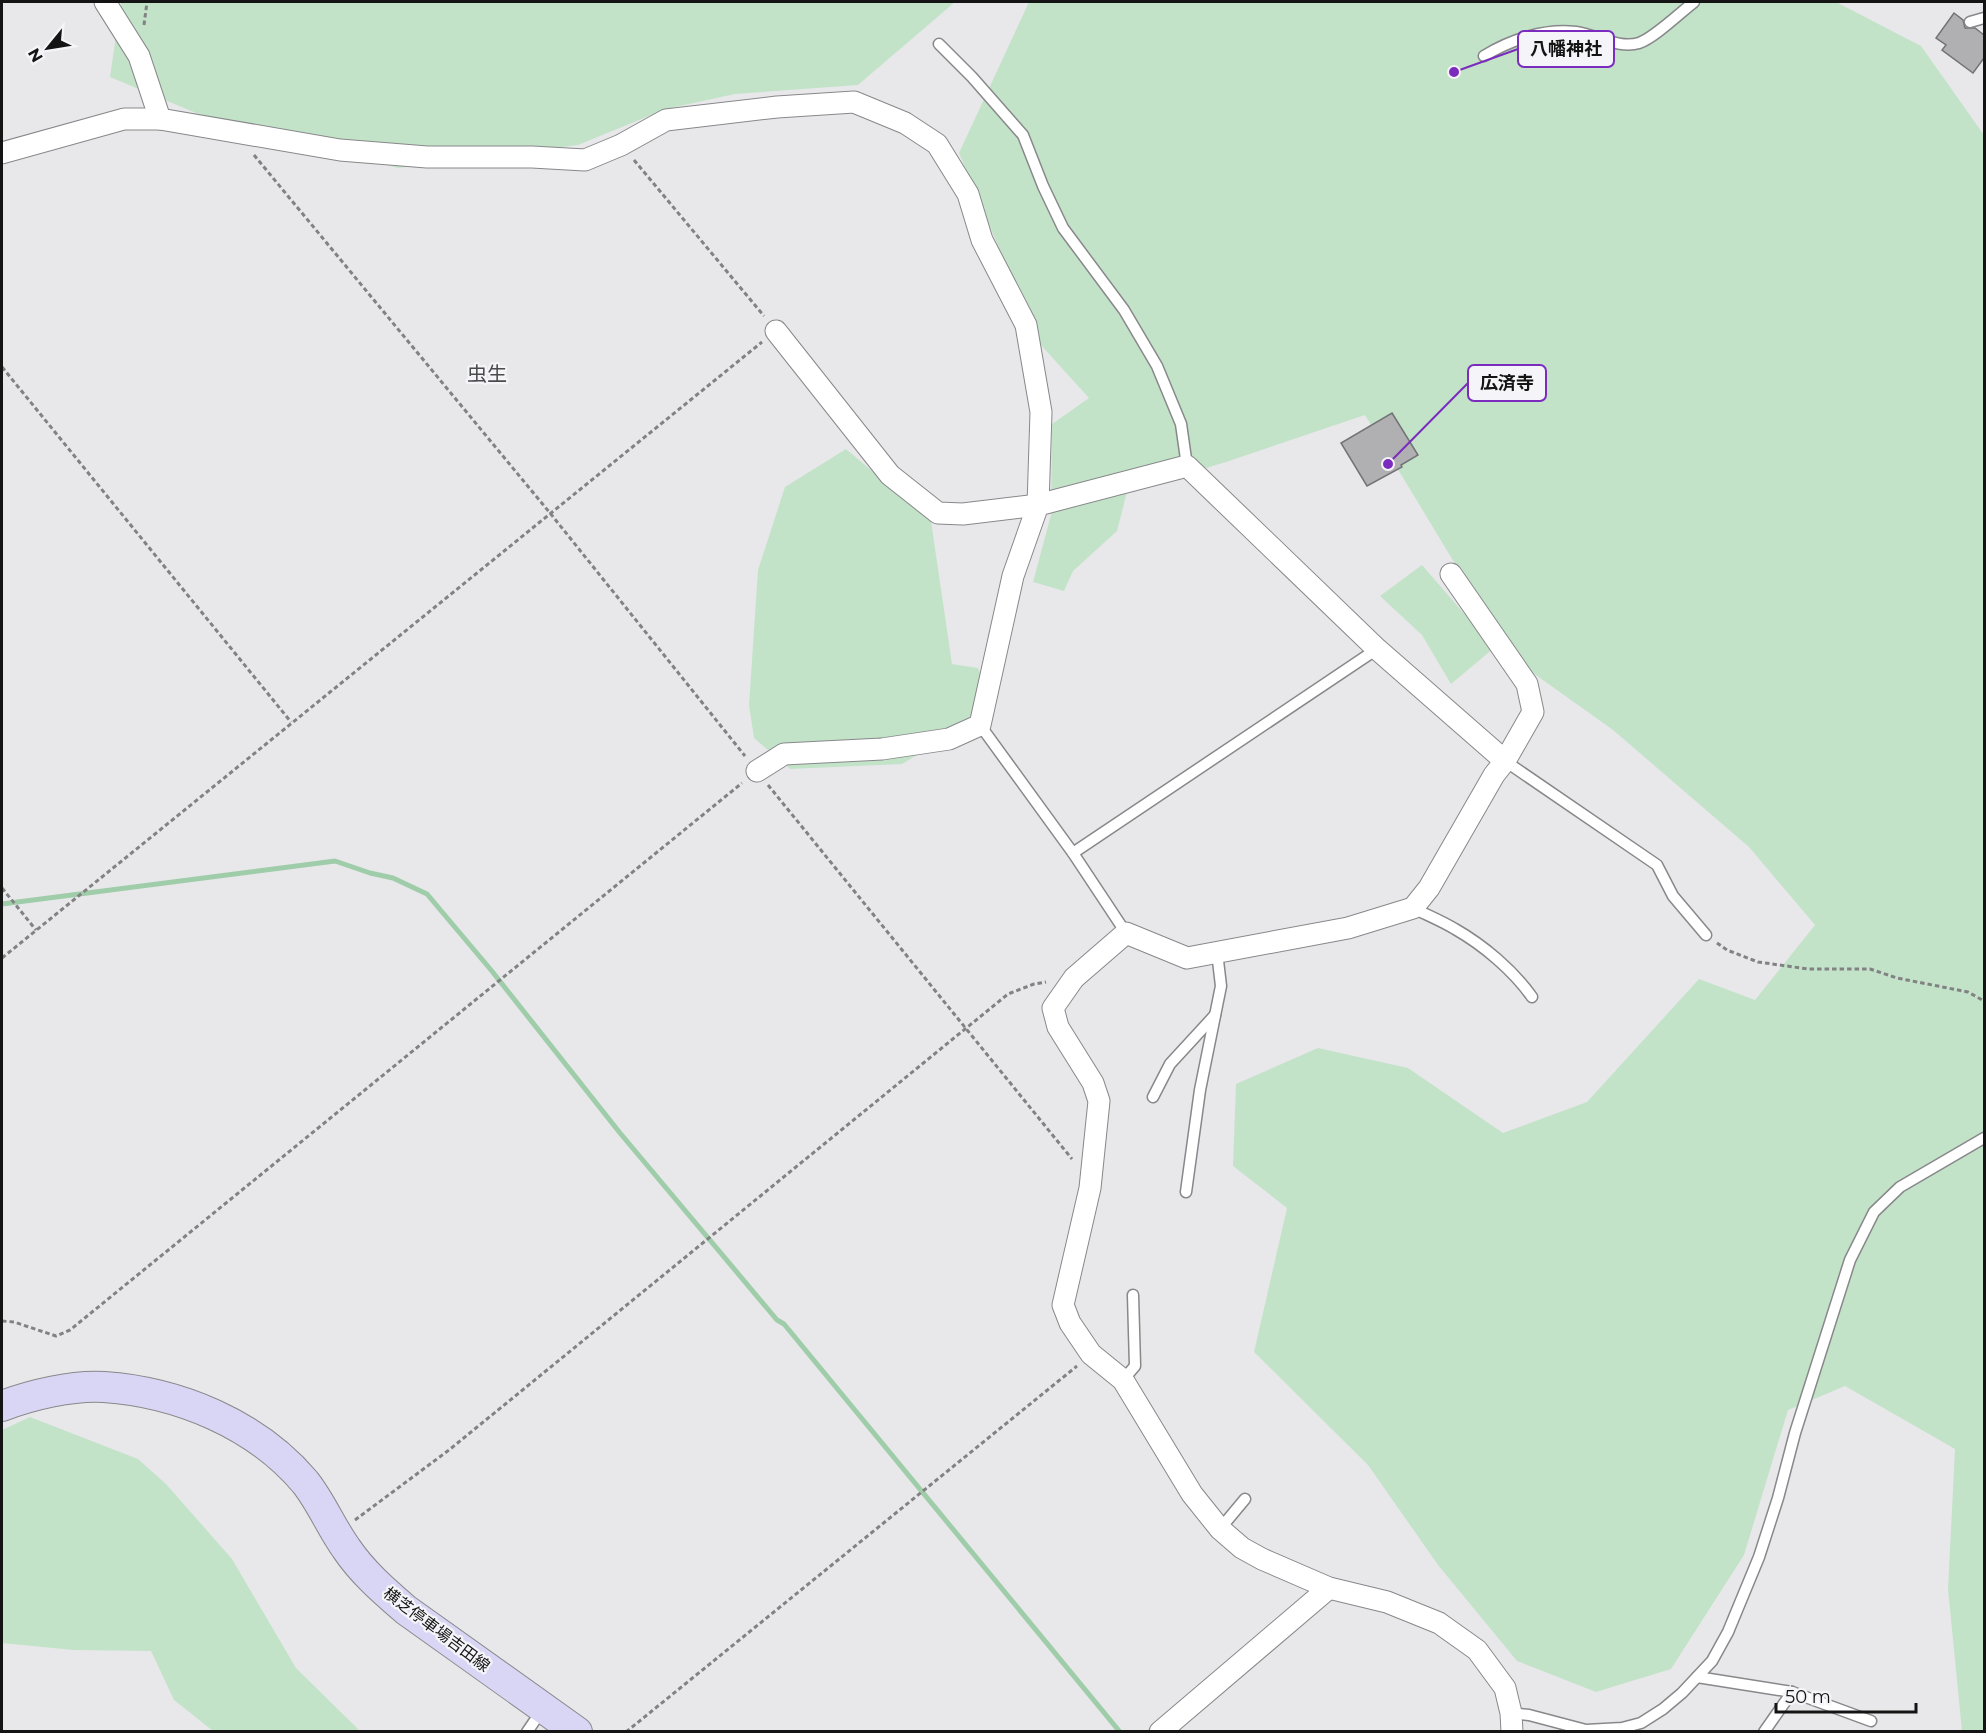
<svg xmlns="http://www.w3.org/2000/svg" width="1986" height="1733" font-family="Montserrat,'Noto Sans JP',sans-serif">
  <rect width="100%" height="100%" fill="#e8e8eb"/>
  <g fill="#c3e3c9">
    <polygon points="121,2 955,2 858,85 735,94 666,109 578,145 398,168 196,113 110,77"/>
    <polygon points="1029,2 1836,2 1921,46 1984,135 1984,1731 1962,1731 1948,1589 1955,1449 1845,1386 1788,1410 1744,1555 1671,1669 1596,1692 1517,1661 1438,1565 1368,1465 1254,1352 1287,1208 1233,1166 1236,1084 1318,1048 1408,1068 1503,1133 1587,1102 1699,979 1755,1000 1815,925 1749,847 1613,730 1512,658 1365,415 1226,462 1127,492 1117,531 1073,571 1064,591 1033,582 1051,515 1052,424 1089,398 1039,343 959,153"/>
    <polygon points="846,449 931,521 952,664 978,668 994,709 902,764 790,769 754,738 749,705 758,570 785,487"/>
    <polygon points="1422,565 1494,648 1451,684 1422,635 1380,596"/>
    <polygon points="30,1417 138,1459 166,1484 232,1559 296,1668 360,1731 213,1731 174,1700 151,1651 73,1650 2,1643 2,1430"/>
  </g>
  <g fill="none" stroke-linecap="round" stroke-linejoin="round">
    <polyline stroke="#a0cda9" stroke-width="5" points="2,904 335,861 370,873 393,878 427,894 491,970 620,1133 777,1320 784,1324 1120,1732"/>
  </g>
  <g fill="#b0b0b3" stroke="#727375" stroke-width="1.5">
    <polygon points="1954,13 1963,20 1965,28 1975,28 1984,35 1984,58 1973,73 1942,50 1946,45 1936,38"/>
    <polygon points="1392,413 1418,455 1401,465 1402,467 1367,486 1341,443"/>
  </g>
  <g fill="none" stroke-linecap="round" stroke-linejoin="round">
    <defs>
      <g id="lane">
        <polyline points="1970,22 1984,18"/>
        <polyline points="939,44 972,77 1023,135 1043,186 1063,228 1124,310 1157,366 1181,424 1187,466"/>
        <path d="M 1484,56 C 1510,40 1545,28 1576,32 C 1596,35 1619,49 1639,43 C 1654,38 1681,12 1694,2"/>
        <polyline points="980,725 1073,853 1126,933"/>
        <polyline points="1505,761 1657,865 1673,896 1706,935"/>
        <polyline points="1073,853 1377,649"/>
        <path d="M 1413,908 C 1427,915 1442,921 1455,929 C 1483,945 1513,970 1532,997"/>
        <polyline points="1153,1097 1170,1064 1215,1015"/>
        <polyline points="1186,1192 1200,1090 1221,986 1217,952"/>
        <polyline points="1123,1380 1135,1366 1133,1295"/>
        <polyline points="1220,1529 1245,1499"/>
        <polyline points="1697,1677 1792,1692 1871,1721"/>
        <polyline points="1511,1713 1529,1715 1586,1730 1622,1728 1641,1723 1663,1709 1682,1693 1712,1661 1728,1632 1759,1557 1778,1498 1795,1433 1850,1260 1874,1212 1900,1187 1984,1138"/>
        <polyline points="527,1732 542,1710"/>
        <polyline points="1764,1732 1792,1692"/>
      </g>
      <g id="street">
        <polyline points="105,2 139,56 160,119"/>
        <polyline points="2,153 124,119 160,119 340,150 427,157 532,157 585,160 621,145 666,120 777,107 854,102 905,123 937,144 968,194 982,240 1026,325 1041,412 1038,505 1013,576 980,725 949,739 882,749 784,754 757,771"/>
        <polyline points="776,331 890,475 938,513 963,514 1038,505 1187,466 1377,649 1505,761"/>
        <polyline points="1451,574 1527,684 1533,712 1505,761 1494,775 1429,888 1413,908 1348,928 1187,958 1126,933 1074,978 1053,1008 1058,1027 1093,1083 1099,1101 1090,1188 1063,1305 1070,1323 1091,1354 1123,1380 1192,1494 1220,1529 1242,1548 1262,1559 1329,1588 1387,1602 1439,1623 1477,1650 1505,1688 1511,1713 1512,1732"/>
        <polyline points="1160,1732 1329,1588"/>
      </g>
      <path id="secondary" d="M 2,1406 C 31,1395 72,1385 104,1387 C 178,1392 256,1424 305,1482 C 321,1502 331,1527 346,1548 C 362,1572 384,1591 406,1610 L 577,1732"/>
    </defs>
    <use href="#lane" stroke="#88888b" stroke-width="13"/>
    <use href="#street" stroke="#88888b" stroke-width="23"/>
    <use href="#secondary" stroke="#88888b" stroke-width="32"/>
    <g stroke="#828284" stroke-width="3" stroke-dasharray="4.5 3" stroke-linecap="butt">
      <polyline points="144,25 147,2"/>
      <polyline points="254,155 550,513 745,756"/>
      <polyline points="634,160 764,316"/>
      <polyline points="2,367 291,722"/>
      <polyline points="768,785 1072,1159"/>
      <polyline points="2,888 36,930"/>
      <polyline points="1717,943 1727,950 1758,962 1808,969 1870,969 1897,978 1968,992 1984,1001"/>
      <polyline points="2,958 762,342"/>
      <polyline points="2,1321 14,1322 56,1336 70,1330 742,783"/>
      <polyline points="355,1520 449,1450 1008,994 1034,984 1046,982"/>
      <polyline points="626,1732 1077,1366"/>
    </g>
    <use href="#lane" stroke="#fff" stroke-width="10"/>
    <use href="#street" stroke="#fff" stroke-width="21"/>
    <use href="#secondary" stroke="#d8d6f4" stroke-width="30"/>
  </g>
  <g text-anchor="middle" stroke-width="4.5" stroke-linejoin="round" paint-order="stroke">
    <g font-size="16" fill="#141415" stroke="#f5f5f9">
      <text transform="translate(437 1629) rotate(37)" y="6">横芝停車場吉田線</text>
    </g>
    <g font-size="20" fill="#4a4b4d" stroke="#f5f5f9">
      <text x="487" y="381">虫生</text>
    </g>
  </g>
  <path fill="none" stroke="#7b2cbf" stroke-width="2" d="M1454 72L1518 49M1388 464L1468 383"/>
  <g fill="#7b2cbf" stroke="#f5f5f9" stroke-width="2">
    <circle cx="1454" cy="72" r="6"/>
    <circle cx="1388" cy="464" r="6"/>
  </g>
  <g fill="#f5f5f9" stroke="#7b2cbf" stroke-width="2">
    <rect x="1518" y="31" width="96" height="36" rx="6"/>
    <rect x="1468" y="365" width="78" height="36" rx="6"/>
  </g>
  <g font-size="18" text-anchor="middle" font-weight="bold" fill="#141415">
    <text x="1566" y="55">八幡神社</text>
    <text x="1507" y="389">広済寺</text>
  </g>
  <rect width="1986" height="1733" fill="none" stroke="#141415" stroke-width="6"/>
  <g transform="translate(48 48) rotate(240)" stroke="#f5f5f9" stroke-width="4.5" paint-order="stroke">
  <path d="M0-4.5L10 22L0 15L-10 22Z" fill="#141415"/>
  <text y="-9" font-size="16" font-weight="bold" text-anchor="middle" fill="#141415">N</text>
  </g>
  <path d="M1776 1703v9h140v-9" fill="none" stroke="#141415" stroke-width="3"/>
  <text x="1785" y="1703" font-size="18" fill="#141415" stroke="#f5f5f9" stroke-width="4.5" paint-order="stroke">50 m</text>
</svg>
